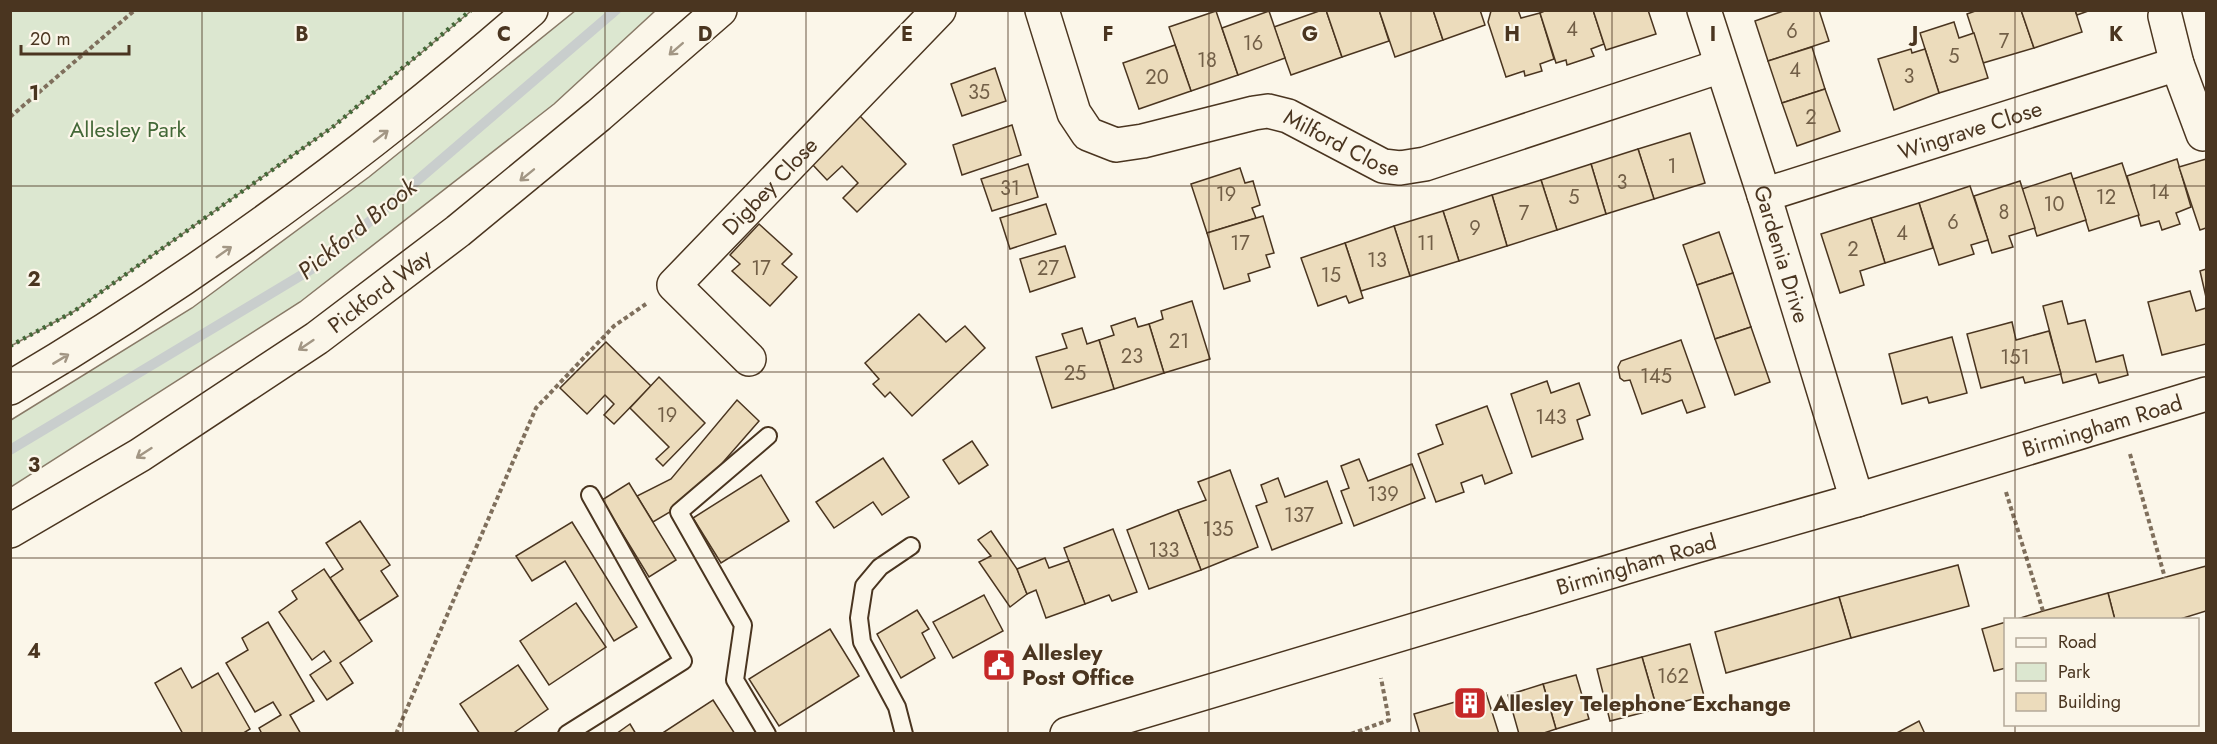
<svg xmlns="http://www.w3.org/2000/svg" width="2217" height="744" font-family="Jost,sans-serif">
  <rect width="100%" height="100%" fill="#fbf6e9"/>
  <g fill="#dce7d0" stroke="#887966" stroke-width="1.5">
    <polygon points="11,10 471,10 471,11 334,126 73,312 11,346"/>
    <polygon points="575,11 655,11 554,104 300,302 11,487 11,420 192,308 369,177"/>
  </g>
  <g fill="none" stroke-linecap="round" stroke-linejoin="round">
    <polyline stroke="#c9cecd" stroke-width="10" points="10,450 320,264 616,10"/>
  </g>
  <g fill="#ecdcbc" stroke="#4a3520" stroke-width="1.5">
    <polygon points="1322,10 1326,10 1342,57 1291,75 1274,27"/>
    <polygon points="1326,10 1379,10 1389,41 1342,57"/>
    <polygon points="1379,10 1433,10 1443,40 1395,57"/>
    <polygon points="1433,10 1480,10 1485,25 1443,40"/>
    <polygon points="1493,10 1518,10 1521,18 1540,13 1554,59 1540,64 1542,71 1525,76 1524,71 1506,77 1488,22 1491,11"/>
    <polygon points="1547,10 1593,10 1604,44 1591,49 1594,56 1567,65 1566,60 1556,63 1540,13"/>
    <polygon points="1593,10 1648,10 1656,34 1606,50"/>
    <polygon points="1786,10 1819,10 1829,41 1768,61 1755,21"/>
    <polygon points="1978,10 2021,10 2034,48 1983,63 1967,14"/>
    <polygon points="2021,10 2075,10 2082,32 2034,48"/>
    <polygon points="2075,10 2091,10 2077,15"/>
    <polygon points="1216,11 1238,75 1191,91 1169,27"/>
    <polygon points="1269,11 1285,58 1238,75 1222,28"/>
    <polygon points="1954,22 1959,38 1974,33 1988,78 1939,93 1920,33"/>
    <polygon points="1175,45 1191,91 1139,109 1123,63"/>
    <polygon points="1812,47 1825,89 1782,103 1768,61"/>
    <polygon points="1911,49 1912,53 1925,49 1939,93 1894,110 1878,59"/>
    <polygon points="995,68 1006,101 962,116 951,84"/>
    <polygon points="1825,89 1840,131 1797,146 1782,103"/>
    <polygon points="860,116 906,164 857,212 843,198 858,183 842,166 827,180 812,164"/>
    <polygon points="1012,125 1021,155 962,175 953,145"/>
    <polygon points="1690,133 1705,183 1654,199 1638,149"/>
    <polygon points="1638,149 1654,199 1606,214 1591,164"/>
    <polygon points="2177,159 2191,207 2176,213 2180,224 2162,230 2159,221 2141,226 2127,176"/>
    <polygon points="2206,159 2206,228 2200,230 2179,167"/>
    <polygon points="2122,163 2139,215 2089,231 2073,179"/>
    <polygon points="1028,164 1038,197 992,211 981,179"/>
    <polygon points="1591,164 1606,214 1557,230 1541,180"/>
    <polygon points="1240,168 1245,183 1253,181 1260,205 1252,208 1256,218 1207,233 1191,184"/>
    <polygon points="2071,173 2086,220 2037,236 2022,189"/>
    <polygon points="1541,180 1557,230 1507,246 1492,195"/>
    <polygon points="2020,181 2035,228 2009,236 2013,247 1992,253 1974,196"/>
    <polygon points="1970,186 1988,240 1971,245 1974,254 1939,265 1919,203"/>
    <polygon points="1492,195 1507,246 1459,261 1443,211"/>
    <polygon points="1919,203 1933,248 1885,263 1871,218"/>
    <polygon points="1046,204 1056,234 1010,249 1000,218"/>
    <polygon points="1443,211 1459,261 1410,276 1394,226"/>
    <polygon points="1263,216 1274,253 1266,255 1270,267 1248,274 1250,281 1224,289 1207,233"/>
    <polygon points="1871,218 1885,263 1860,271 1864,285 1840,293 1821,234"/>
    <polygon points="759,224 792,254 782,264 797,277 770,306 732,271 740,264 730,255"/>
    <polygon points="1394,226 1410,276 1361,291 1345,243"/>
    <polygon points="1719,232 1733,273 1697,285 1683,245"/>
    <polygon points="1345,243 1363,298 1349,303 1346,296 1318,306 1301,258"/>
    <polygon points="1065,246 1075,277 1030,292 1020,259"/>
    <polygon points="2206,269 2206,297 2200,271"/>
    <polygon points="1733,273 1751,327 1715,339 1697,285"/>
    <polygon points="2190,291 2196,311 2206,308 2206,344 2162,355 2148,302"/>
    <polygon points="1192,301 1210,359 1164,373 1149,324 1163,319 1161,311"/>
    <polygon points="2062,301 2068,324 2085,320 2096,362 2123,355 2128,375 2099,383 2096,374 2063,383 2043,306"/>
    <polygon points="919,314 946,342 965,326 985,348 912,416 890,392 885,397 873,384 879,379 865,363"/>
    <polygon points="1135,318 1138,327 1149,324 1164,373 1114,389 1099,340 1114,335 1111,326"/>
    <polygon points="2012,322 2016,340 2049,331 2061,374 2025,383 2023,377 1981,388 1967,334"/>
    <polygon points="1751,327 1770,382 1735,395 1715,339"/>
    <polygon points="1082,328 1087,344 1099,340 1114,389 1052,408 1036,357 1067,348 1062,334"/>
    <polygon points="1952,337 1967,393 1929,403 1927,397 1902,404 1889,354"/>
    <polygon points="1681,340 1705,407 1687,413 1682,400 1642,414 1630,380 1624,381 1620,378 1618,367 1621,361"/>
    <polygon points="606,342 651,386 614,424 604,415 614,404 605,395 587,414 560,388"/>
    <polygon points="659,377 705,423 663,466 656,459 669,447 630,408"/>
    <polygon points="1547,381 1551,393 1579,383 1590,415 1577,420 1583,439 1532,457 1511,394"/>
    <polygon points="737,400 759,421 690,500 653,522 637,496 671,479"/>
    <polygon points="1487,406 1512,473 1485,484 1482,475 1461,483 1464,492 1436,502 1418,454 1443,444 1436,425"/>
    <polygon points="972,441 988,465 959,484 943,460"/>
    <polygon points="883,458 909,497 882,515 873,502 834,528 816,502"/>
    <polygon points="1359,459 1368,481 1412,464 1425,498 1354,526 1341,491 1349,488 1341,466"/>
    <polygon points="1230,470 1258,547 1201,570 1178,510 1206,500 1198,482"/>
    <polygon points="761,475 789,521 721,563 693,518"/>
    <polygon points="1278,478 1285,497 1327,481 1342,523 1272,550 1256,506 1267,502 1261,485"/>
    <polygon points="629,483 676,560 649,577 602,500"/>
    <polygon points="1178,510 1201,570 1149,589 1127,530"/>
    <polygon points="360,521 390,565 381,571 398,596 359,621 330,578 343,569 326,543"/>
    <polygon points="572,522 637,627 614,641 565,561 532,581 516,556"/>
    <polygon points="1113,529 1137,592 1112,601 1109,595 1085,604 1064,548"/>
    <polygon points="991,531 1017,569 1027,594 1010,607 979,562 991,556 978,540"/>
    <polygon points="1045,558 1049,568 1069,561 1085,604 1046,618 1036,590 1027,594 1017,569"/>
    <polygon points="1958,565 1969,606 1851,638 1839,597"/>
    <polygon points="2206,566 2206,611 2177,620 2115,620 2108,593"/>
    <polygon points="324,569 372,641 340,663 353,683 327,700 310,675 331,661 324,651 312,660 279,612 297,599 292,591"/>
    <polygon points="2108,593 2115,620 2014,620 2043,611"/>
    <polygon points="984,595 1003,631 953,658 933,622"/>
    <polygon points="1839,597 1851,638 1726,673 1715,632"/>
    <polygon points="576,603 606,647 549,685 520,641"/>
    <polygon points="917,610 929,629 922,633 935,658 901,678 877,634"/>
    <polygon points="268,622 314,701 290,715 301,734 262,734 259,728 281,715 273,702 255,712 226,663 248,650 242,638"/>
    <polygon points="2006,622 2006,668 1994,671 1982,629"/>
    <polygon points="830,629 859,676 779,726 749,679"/>
    <polygon points="1690,644 1704,696 1657,709 1642,657"/>
    <polygon points="1642,657 1657,709 1610,721 1597,669"/>
    <polygon points="518,665 548,709 512,734 480,734 460,704"/>
    <polygon points="181,668 192,688 218,673 250,729 242,734 183,734 155,683"/>
    <polygon points="1576,675 1589,719 1556,729 1543,684"/>
    <polygon points="1543,684 1556,729 1541,734 1519,734 1508,695"/>
    <polygon points="1486,693 1499,734 1420,734 1414,714"/>
    <polygon points="713,700 735,734 661,734"/>
    <polygon points="1919,721 1925,734 1895,734"/>
    <polygon points="630,724 636,734 616,734"/>
  </g>
  <g fill="none" stroke-linecap="round" stroke-linejoin="round">
    <defs>
      <g id="service">
        <polyline points="567,734 683,661 590,495"/>
        <polyline points="767,734 735,680 743,625 679,512 768,436"/>
        <polyline points="904,734 897,707 862,642 859,618 864,586 880,567 911,546"/>
      </g>
      <g id="minor">
        <path id="s1" d="M 1042,10 L 1074,113 L 1088,134 L 1116,145 L 1143,141 L 1254,113 L 1268,111 L 1288,116 L 1383,166 L 1400,168 L 1425,164 L 1721,66"/>
        <path id="s2" d="M 1704,10 L 1764,195 L 1857,500"/>
        <polyline points="2165,16 2177,64"/>
        <path id="s3" d="M 1764,195 L 2177,64 L 2203,134"/>
        <path id="s4" d="M 749,359 L 674,285 L 939,10"/>
      </g>
      <g id="tertiary">
        <path id="s5" d="M 1067,734 L 1696,546 L 1857,500 L 2206,394"/>
      </g>
      <g id="trunk">
        <path d="M 10,388 C 197,278 368,152 531,10"/>
        <path id="s6" d="M 10,531 L 140,455 L 317,338 L 458,231 L 599,115 L 720,10"/>
      </g>
    </defs>
    <use href="#service" stroke="#4a3520" stroke-width="20"/>
    <use href="#minor" stroke="#4a3520" stroke-width="36"/>
    <use href="#tertiary" stroke="#4a3520" stroke-width="36"/>
    <use href="#trunk" stroke="#4a3520" stroke-width="36"/>
    <g stroke="#7f6f5c" stroke-width="4" stroke-dasharray="4.5 3" stroke-linecap="butt">
      <polyline points="10,117 135,10"/>
      <polyline points="2130,454 2165,578"/>
      <polyline points="2006,492 2043,611"/>
      <polyline points="396,734 536,408 614,326 646,304"/>
      <polyline points="1351,734 1389,720 1381,678"/>
    </g>
    <use href="#service" stroke="#fbf6e9" stroke-width="16"/>
    <use href="#minor" stroke="#fbf6e9" stroke-width="33"/>
    <use href="#tertiary" stroke="#fbf6e9" stroke-width="33"/>
    <use href="#trunk" stroke="#fbf6e9" stroke-width="33"/>
    <polyline stroke="#436837" stroke-width="4.5" stroke-dasharray="3 4.5" stroke-linecap="butt" points="10,346 73,312 334,126 471,10"/>
  </g>
  <defs><path id="oneway-shaft" d="M-6 0H5M1.5-3L5.5 0L1.5 3" fill="none" stroke-width="1.6" stroke-linecap="round" stroke-linejoin="round" transform="scale(1.5)"/></defs>
  <g stroke="#a29684">
    <use href="#oneway-shaft" transform="translate(676 49) rotate(139)"/>
    <use href="#oneway-shaft" transform="translate(381 136) rotate(-38)"/>
    <use href="#oneway-shaft" transform="translate(527 175) rotate(141)"/>
    <use href="#oneway-shaft" transform="translate(224 252) rotate(-35)"/>
    <use href="#oneway-shaft" transform="translate(306 345) rotate(146)"/>
    <use href="#oneway-shaft" transform="translate(61 359) rotate(-31)"/>
    <use href="#oneway-shaft" transform="translate(144 453) rotate(147)"/>
  </g>
  <path fill="none" stroke="#4a3520" stroke-width="1.5" stroke-opacity="0.55" d="M 202,10 L 202,734M 403,10 L 403,734M 605,10 L 605,734M 806,10 L 806,734M 1008,10 L 1008,734M 1209,10 L 1209,734M 1411,10 L 1411,734M 1612,10 L 1612,734M 1814,10 L 1814,734M 2015,10 L 2015,620M 10,186 L 2206,186M 10,372 L 2206,372M 10,558 L 2206,558M 2015,724 L 2015,734"/>
  <defs>
    <symbol id="civic-square" viewBox="-11 -11 22 22"><rect x="-9" y="-9" width="18" height="18" rx="4" fill="#c62828" stroke="#fbf6e9"/><path d="M-.6-6.5H3V-4.5H.6V-3L4-1V1h2V6H-6V1h2V-1L-.6-3ZM-1.2 2.5V6h2.4V2.5Z" fill="#fff"/></symbol>
    <symbol id="building-square" viewBox="-11 -11 22 22"><rect x="-9" y="-9" width="18" height="18" rx="4" fill="#c62828" stroke="#fbf6e9"/><path d="M-4-6H4V6H1V3H-1V6H-4ZM-2.5-4.3h1.7v1.8h-1.7ZM.8-4.3h1.7v1.8H.8ZM-2.5-1h1.7V.8h-1.7ZM.8-1h1.7V.8H.8Z" fill="#fff"/></symbol>
  </defs>
  <g fill-rule="evenodd">
    <use href="#civic-square" x="980" y="646" width="38" height="38"/>
    <use href="#building-square" x="1451" y="684" width="38" height="38"/>
  </g>
  <g text-anchor="middle" stroke-width="4.5" stroke-linejoin="round" paint-order="stroke">
    <g font-size="20" fill="#725f47">
      <text x="1572" y="36">4</text>
      <text x="1792" y="38">6</text>
      <text x="2004" y="48">7</text>
      <text x="1253" y="50">16</text>
      <text x="1954" y="63">5</text>
      <text x="1207" y="67">18</text>
      <text x="1795" y="77">4</text>
      <text x="1909" y="83">3</text>
      <text x="1157" y="84">20</text>
      <text x="979" y="99">35</text>
      <text x="1811" y="124">2</text>
      <text x="1672" y="173">1</text>
      <text x="1622" y="189">3</text>
      <text x="1010" y="195">31</text>
      <text x="2159" y="199">14</text>
      <text x="1226" y="201">19</text>
      <text x="1574" y="204">5</text>
      <text x="2106" y="204">12</text>
      <text x="2054" y="211">10</text>
      <text x="2004" y="219">8</text>
      <text x="1524" y="220">7</text>
      <text x="1953" y="229">6</text>
      <text x="1475" y="235">9</text>
      <text x="1902" y="240">4</text>
      <text x="1240" y="250">17</text>
      <text x="1426" y="250">11</text>
      <text x="1853" y="256">2</text>
      <text x="1377" y="267">13</text>
      <text x="761" y="275">17</text>
      <text x="1048" y="275">27</text>
      <text x="1331" y="282">15</text>
      <text x="1179" y="348">21</text>
      <text x="1132" y="363">23</text>
      <text x="2015" y="364">151</text>
      <text x="1075" y="380">25</text>
      <text x="1656" y="383">145</text>
      <text x="667" y="422">19</text>
      <text x="1551" y="424">143</text>
      <text x="1383" y="501">139</text>
      <text x="1299" y="522">137</text>
      <text x="1218" y="536">135</text>
      <text x="1164" y="557">133</text>
      <text x="1673" y="683">162</text>
    </g>
    <g font-size="22" fill="#436837" stroke="#fbf6e9">
      <text x="128" y="137">Allesley Park</text>
    </g>
    <g font-size="22" fill="#4a3520" stroke="#fbf6e9">
      <text dy="8" stroke="none"><textPath href="#s3" startOffset="216">Wingrave Close</textPath></text>
      <text dy="8" stroke="none"><textPath href="#s1" startOffset="400">Milford Close</textPath></text>
      <text dy="8" stroke="none"><textPath href="#s4" startOffset="243">Digbey Close</textPath></text>
      <text dy="8" stroke="none"><textPath href="#s2" startOffset="256">Gardenia Drive</textPath></text>
      <text dy="8" stroke="none"><textPath href="#s6" startOffset="441">Pickford Way</textPath></text>
      <text dy="8" stroke="none"><textPath href="#s5" startOffset="1080">Birmingham Road</textPath></text>
      <text dy="8" stroke="none"><textPath href="#s5" startOffset="594">Birmingham Road</textPath></text>
    </g>
    <g font-size="22" font-weight="bold" fill="#4a3520" stroke="#fbf6e9" text-anchor="start">
      <text x="1022" y="660">Allesley<tspan x="1022" dy="25">Post Office</tspan></text>
      <text x="1493" y="711">Allesley Telephone Exchange</text>
    </g>
    <g font-size="24" font-style="italic" fill="#4a3520" stroke="#fbf6e9">
      <text transform="translate(357 229) rotate(-39)" y="8">Pickford Brook</text>
    </g>
  </g>
  <g font-size="20" text-anchor="middle" font-weight="bold" fill="#4a3520" stroke="#fbf6e9" stroke-width="4.5" stroke-linejoin="round" paint-order="stroke">
    <text x="302" y="41">B</text>
    <text x="504" y="41">C</text>
    <text x="705" y="41">D</text>
    <text x="907" y="41">E</text>
    <text x="1108" y="41">F</text>
    <text x="1310" y="41">G</text>
    <text x="1512" y="41">H</text>
    <text x="1713" y="41">I</text>
    <text x="1915" y="41">J</text>
    <text x="2116" y="41">K</text>
    <text x="34" y="100">1</text>
    <text x="34" y="286">2</text>
    <text x="34" y="472">3</text>
    <text x="34" y="658">4</text>
  </g>
  <rect width="2217" height="744" fill="none" stroke="#4a3520" stroke-width="24"/>
  <rect x="2004" y="618" width="195" height="108" fill="#fbf6e9" stroke="#b4a999" stroke-width="1.5"/>
  <rect x="2016" y="638" width="30" height="9" fill="#fbf6e9" stroke="#b4a999" stroke-width="1.5"/>
  <text x="2058" y="648" font-size="18" fill="#4a3520">Road</text>
  <rect x="2016" y="663" width="30" height="18" fill="#dce7d0" stroke="#b4a999" stroke-width="1.5"/>
  <text x="2058" y="678" font-size="18" fill="#4a3520">Park</text>
  <rect x="2016" y="693" width="30" height="18" fill="#ecdcbc" stroke="#b4a999" stroke-width="1.5"/>
  <text x="2058" y="708" font-size="18" fill="#4a3520">Building</text>
  <path d="M21 45v9h108v-9" fill="none" stroke="#4a3520" stroke-width="3"/>
  <text x="30" y="45" font-size="18" fill="#4a3520" stroke="#fbf6e9" stroke-width="4.5" paint-order="stroke">20 m</text>
</svg>
